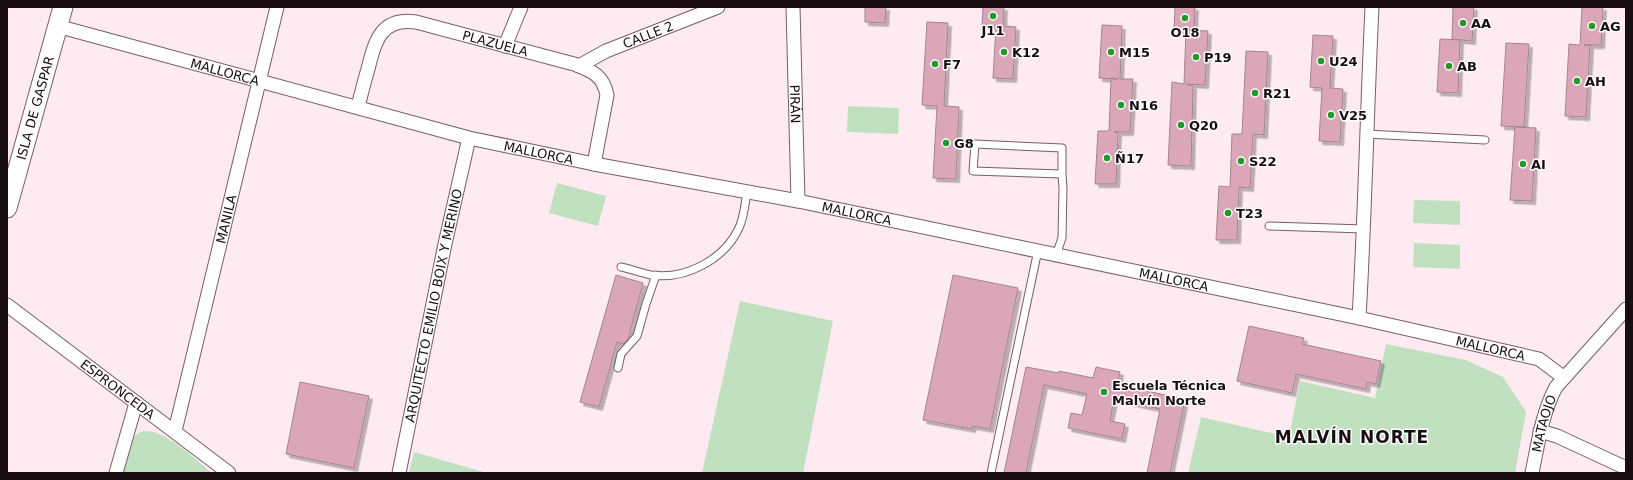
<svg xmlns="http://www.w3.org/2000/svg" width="1633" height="480" font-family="'DejaVu Sans',sans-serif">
  <defs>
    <filter id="shadow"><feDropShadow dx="3.5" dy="3.5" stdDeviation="0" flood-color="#0004"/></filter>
  </defs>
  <rect width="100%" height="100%" fill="#feeaf1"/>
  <g fill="#c1e0c0">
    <polygon points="848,106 899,108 898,134 847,132"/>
    <polygon points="557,183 606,196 598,226 549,213"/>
    <polygon points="1414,200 1460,201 1460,225 1413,223"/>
    <polygon points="1414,243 1460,245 1460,269 1413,267"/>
    <polygon points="740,301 833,321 803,473 702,473"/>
    <polygon points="1386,344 1466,360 1503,377 1526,412 1515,473 1188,473 1201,417 1289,437 1300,381 1375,398"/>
    <path d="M 145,431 C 166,430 196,460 212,473 L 122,473 L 134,437 L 138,433 Z"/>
    <polygon points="414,452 487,473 409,473"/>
  </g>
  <g fill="#dca6b9" stroke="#a38590" filter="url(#shadow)">
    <polygon points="865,7 886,7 885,23 865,22"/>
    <polygon points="983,7 1004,7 1003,26 1016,27 1013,79 993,78 996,26 982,25"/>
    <polygon points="1175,7 1195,7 1194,30 1174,29"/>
    <polygon points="1453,7 1474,7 1472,41 1452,39"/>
    <polygon points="1582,7 1603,7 1601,45 1584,45 1590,45 1586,117 1565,116 1569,44 1580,45"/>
    <polygon points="927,22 948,23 944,106 959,107 956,179 933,178 937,106 922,105"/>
    <polygon points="1102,25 1122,26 1120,79 1133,79 1130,132 1114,132 1118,132 1116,184 1095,184 1098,131 1109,131 1111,78 1118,79 1099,78"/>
    <polygon points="1186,30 1208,31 1205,85 1186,84 1193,86 1191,166 1168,165 1172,82 1184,84"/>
    <polygon points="1313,35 1333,36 1330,88 1343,89 1340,142 1319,141 1322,88 1310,87"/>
    <polygon points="1440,39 1460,40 1458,93 1437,92"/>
    <polygon points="1506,43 1529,44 1524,127 1501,126"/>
    <polygon points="1246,51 1268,52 1264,135 1253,134 1250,188 1239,187 1237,240 1216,240 1219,186 1230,187 1232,134 1242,134"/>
    <polygon points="1515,127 1536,128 1532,201 1510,200"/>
    <polygon points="616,275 643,283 628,339 623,344 617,342 599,407 580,402"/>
    <polygon points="953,275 1018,288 990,429 973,426 972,429 923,420"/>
    <polygon points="1249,326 1304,338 1302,344 1381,361 1376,384 1367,382 1366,389 1296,374 1292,393 1237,381"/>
    <polygon points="1026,367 1059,373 1059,371 1093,378 1096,367 1120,372 1118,383 1152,390 1151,392 1185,399 1170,473 1147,473 1160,409 1114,399 1110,421 1125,424 1122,439 1068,428 1071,413 1082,415 1087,394 1044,385 1026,473 1004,473"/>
    <polygon points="300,382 369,396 354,468 286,454"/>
  </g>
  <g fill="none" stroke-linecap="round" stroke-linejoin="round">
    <defs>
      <g id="lane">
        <polyline points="1366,134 1485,140"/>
        <polyline points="1269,226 1364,229"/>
        <polyline points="1056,255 1062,238 1063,188 1062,174 973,171 975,144 1062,148 1062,174"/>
        <path d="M 621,267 C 631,269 641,273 651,275 C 685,280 724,260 739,228 C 744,217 745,204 747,192"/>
        <polyline points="618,368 621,354 637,336 646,304 656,275"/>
        <polyline points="991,473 1038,250"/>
      </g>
      <g id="street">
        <path id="s1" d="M 793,7 L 798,201"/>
        <path id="s2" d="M 57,26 L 469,138 L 594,164 L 798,201 L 1359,318 L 1539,359 L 1563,377"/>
        <polyline points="505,46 521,7"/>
        <path id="s3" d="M 579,66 L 606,51 L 718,7"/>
        <path id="s4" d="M 358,107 C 361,95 364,82 368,69 C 375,41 381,17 416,22 L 574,64 C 592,71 603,75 607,95 L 594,164"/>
        <path id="s5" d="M 7,305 L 229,473"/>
        <path d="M 1359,318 C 1365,214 1367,111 1372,7"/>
        <path id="s6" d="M 175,431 L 277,7"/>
        <polyline points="1540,431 1557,436 1626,468"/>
        <polyline points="116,473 136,403"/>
        <path id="s7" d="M 399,473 L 445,244 L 469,138"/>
        <path id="s8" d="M 1532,473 C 1538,444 1542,413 1556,387 L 1626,309"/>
      </g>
      <g id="secondary">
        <path id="s9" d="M 7,208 L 63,7"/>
      </g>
    </defs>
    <use href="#lane" stroke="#785d66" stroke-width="9"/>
    <use href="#street" stroke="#785d66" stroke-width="15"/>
    <use href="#secondary" stroke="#785d66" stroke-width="21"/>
    <use href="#lane" stroke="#fff" stroke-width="7"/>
    <use href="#street" stroke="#fff" stroke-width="13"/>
    <use href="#secondary" stroke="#fff" stroke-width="19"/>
  </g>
  <g fill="#219829" stroke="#fdfdfd" stroke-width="1.5">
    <circle cx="993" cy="16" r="4"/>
    <circle cx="1185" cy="18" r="4"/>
    <circle cx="1463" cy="23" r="4"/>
    <circle cx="1592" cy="26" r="4"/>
    <circle cx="1004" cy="52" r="4"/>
    <circle cx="1111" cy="52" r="4"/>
    <circle cx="1196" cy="57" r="4"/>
    <circle cx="1321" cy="61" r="4"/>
    <circle cx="935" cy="64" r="4"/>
    <circle cx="1449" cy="66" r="4"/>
    <circle cx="1577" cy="81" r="4"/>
    <circle cx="1255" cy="93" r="4"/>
    <circle cx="1121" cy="105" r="4"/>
    <circle cx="1331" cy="115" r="4"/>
    <circle cx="1181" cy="125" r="4"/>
    <circle cx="946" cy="143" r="4"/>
    <circle cx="1107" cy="158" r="4"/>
    <circle cx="1241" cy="161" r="4"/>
    <circle cx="1523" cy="164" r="4"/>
    <circle cx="1228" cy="213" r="4"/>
    <circle cx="1104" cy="392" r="4"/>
  </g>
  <g text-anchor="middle" stroke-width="3" stroke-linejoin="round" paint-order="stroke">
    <g font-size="13" font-weight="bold" fill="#180d11" stroke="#fdfdfd" text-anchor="start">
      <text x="1471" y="28">AA</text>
      <text x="1600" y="31">AG</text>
      <text x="993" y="35" text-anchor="middle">J11</text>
      <text x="1185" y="37" text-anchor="middle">O18</text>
      <text x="1012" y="57">K12</text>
      <text x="1119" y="57">M15</text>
      <text x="1204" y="62">P19</text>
      <text x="1329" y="66">U24</text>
      <text x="943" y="69">F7</text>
      <text x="1457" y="71">AB</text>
      <text x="1585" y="86">AH</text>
      <text x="1263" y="98">R21</text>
      <text x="1129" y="110">N16</text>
      <text x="1339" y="120">V25</text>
      <text x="1189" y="130">Q20</text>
      <text x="954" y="148">G8</text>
      <text x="1115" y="163">Ñ17</text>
      <text x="1249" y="166">S22</text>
      <text x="1531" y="169">AI</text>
      <text x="1236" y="218">T23</text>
      <text x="1112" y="390">Escuela Técnica<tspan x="1112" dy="15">Malvín Norte</tspan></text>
    </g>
    <g font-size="13" fill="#180d11" stroke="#fdfdfd">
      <text dy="5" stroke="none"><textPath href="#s3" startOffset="76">CALLE 2</textPath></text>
      <text dy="5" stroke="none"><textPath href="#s4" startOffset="198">PLAZUELA</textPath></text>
      <text dy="5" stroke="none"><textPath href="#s2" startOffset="174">MALLORCA</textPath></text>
      <text dy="5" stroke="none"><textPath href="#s1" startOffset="97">PIRÁN</textPath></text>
      <text dy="5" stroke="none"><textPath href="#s9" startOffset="104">ISLA DE GASPAR</textPath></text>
      <text dy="5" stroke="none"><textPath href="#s2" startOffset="498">MALLORCA</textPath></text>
      <text dy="5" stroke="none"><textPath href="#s2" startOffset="822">MALLORCA</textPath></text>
      <text dy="5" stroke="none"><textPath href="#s6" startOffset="218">MANILA</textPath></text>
      <text dy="5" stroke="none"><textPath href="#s2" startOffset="1146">MALLORCA</textPath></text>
      <text dy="5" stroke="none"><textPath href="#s7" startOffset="171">ARQUITECTO EMILIO BOIX Y MERINO</textPath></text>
      <text dy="5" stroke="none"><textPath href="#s2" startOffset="1470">MALLORCA</textPath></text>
      <text dy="5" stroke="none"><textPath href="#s5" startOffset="139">ESPRONCEDA</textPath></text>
      <text dy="5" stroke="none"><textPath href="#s8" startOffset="51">MATAOJO</textPath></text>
    </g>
    <g font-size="17" font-weight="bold" letter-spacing="1" fill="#180d11" stroke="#fdfdfd">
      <text x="1352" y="443">MALVÍN NORTE</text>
    </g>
  </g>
  <rect width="1633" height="480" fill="none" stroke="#180d11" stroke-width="16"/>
</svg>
